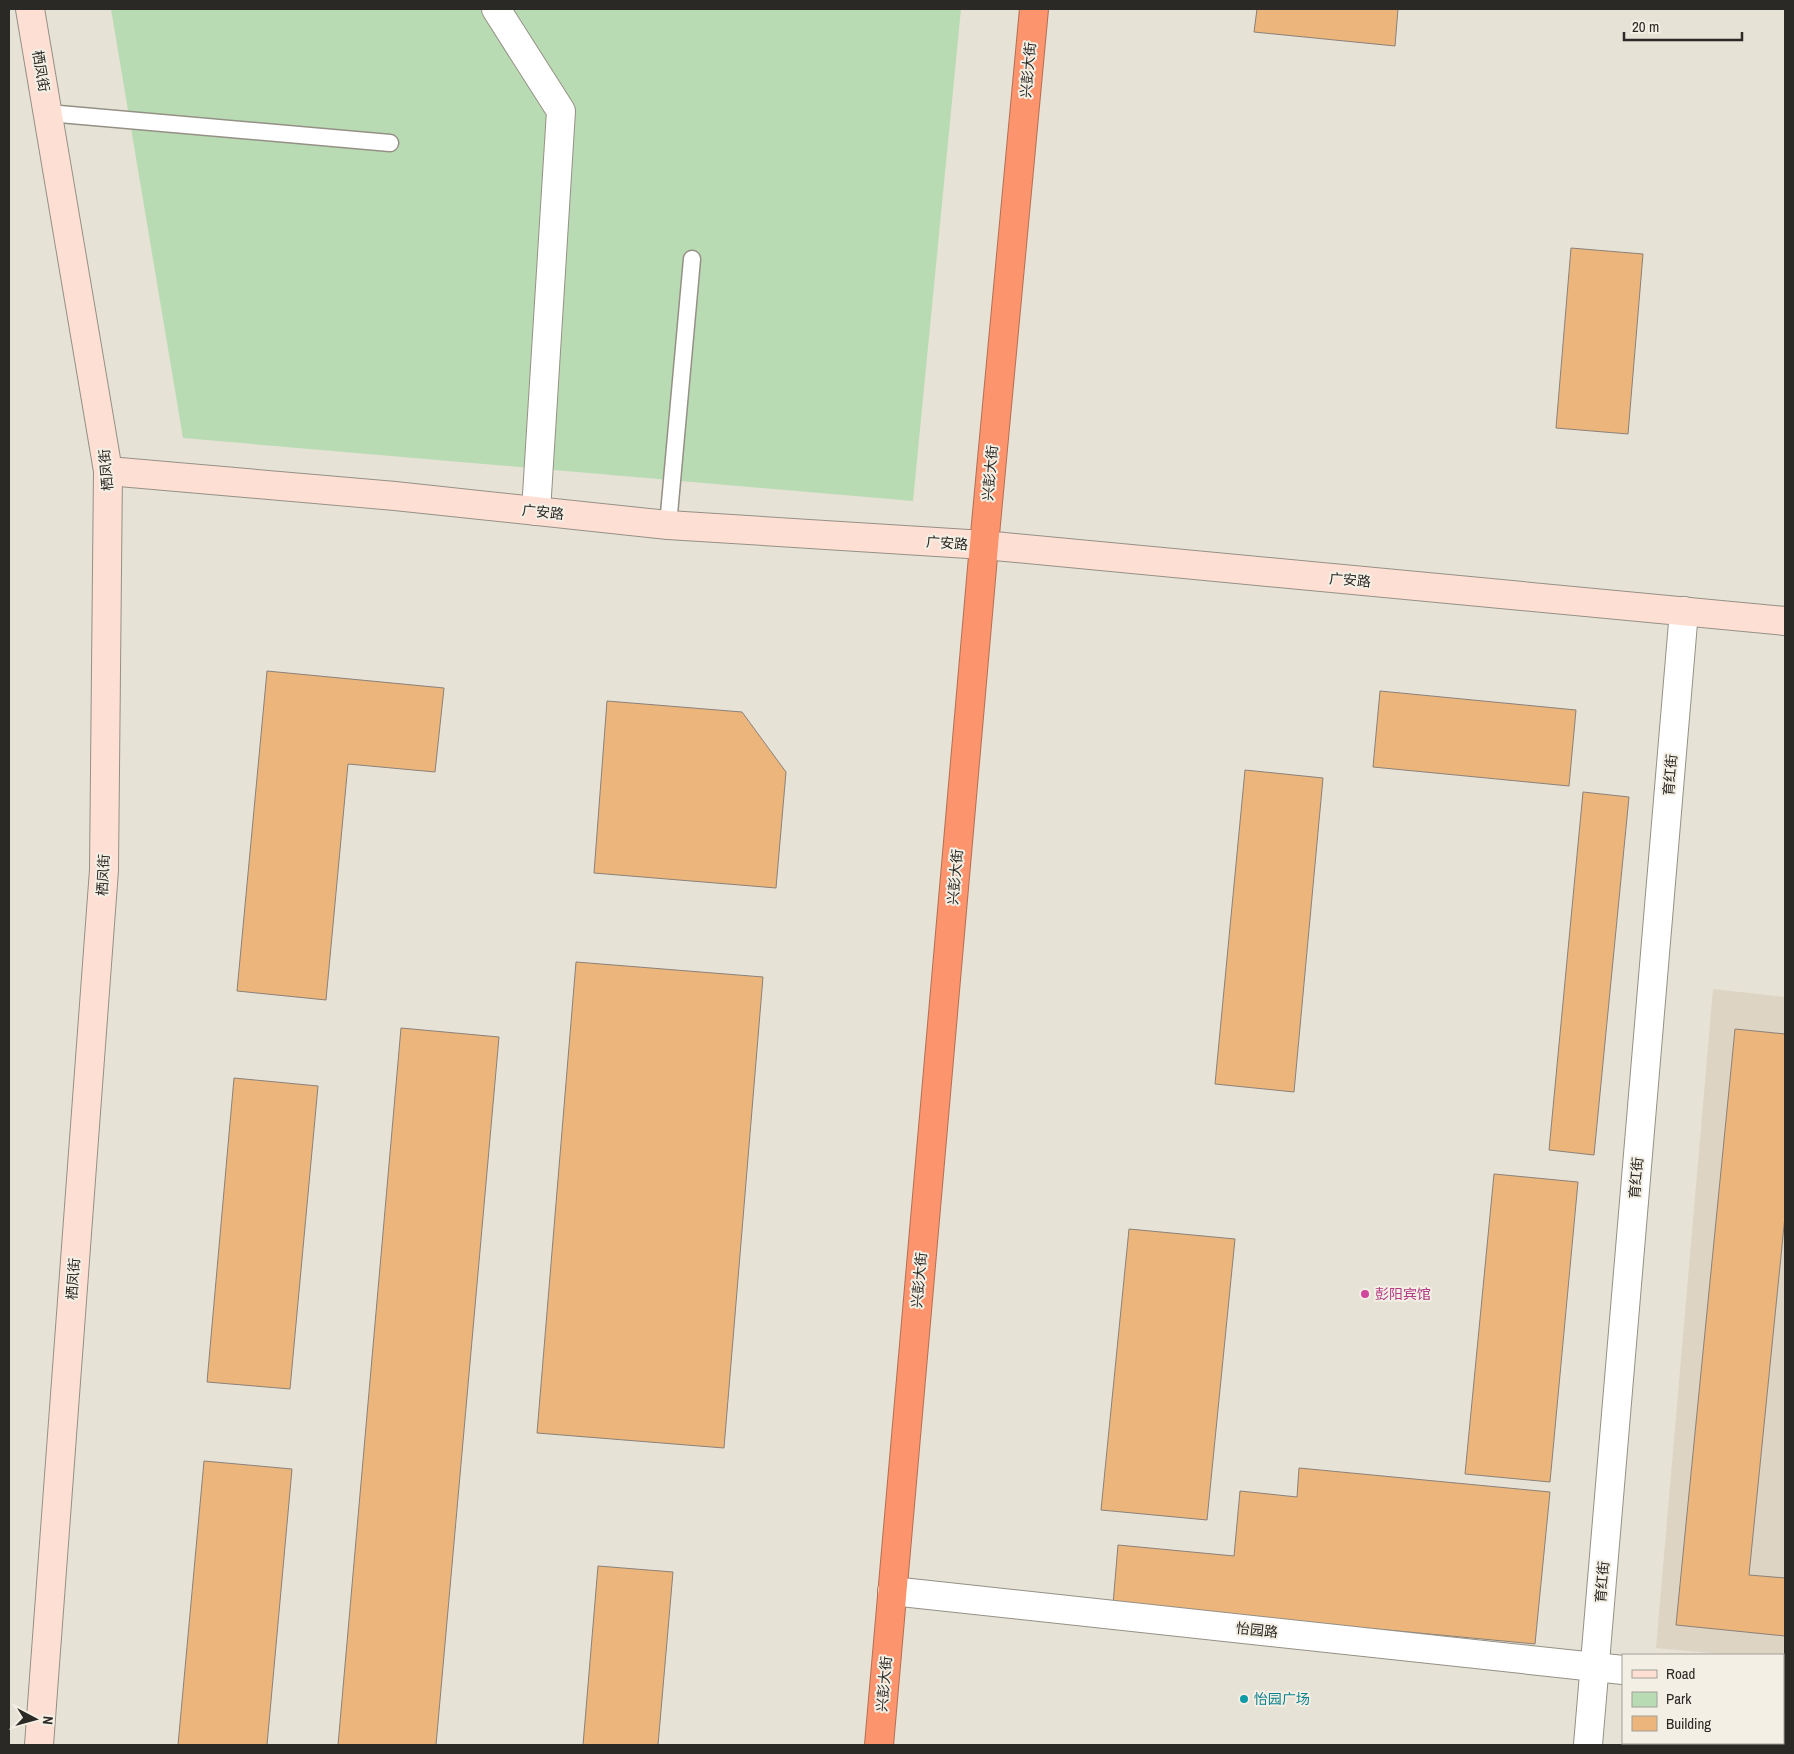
<svg xmlns="http://www.w3.org/2000/svg" width="1794" height="1754" font-family="'Archivo Narrow','Noto Sans SC',sans-serif">
  <rect width="100%" height="100%" fill="#e7e2d6"/>
  <polygon fill="#ddd4c3" points="1713,989 1785,997 1785,1660 1783,1660 1783,1655 1732,1655 1656,1648"/>
  <polygon fill="#b9dbb4" points="111,9 961,9 913,501 183,438"/>
  <g fill="#ecb57b" stroke="#8a8179">
    <polygon points="1257,9 1398,9 1395,46 1254,32"/>
    <polygon points="1571,248 1643,254 1628,434 1556,428"/>
    <polygon points="267,671 444,688 435,772 348,764 326,1000 237,991"/>
    <polygon points="1380,691 1576,710 1569,786 1373,767"/>
    <polygon points="607,701 742,712 786,772 776,888 594,873"/>
    <polygon points="1245,770 1323,778 1294,1092 1215,1084"/>
    <polygon points="1583,792 1629,797 1594,1155 1549,1150"/>
    <polygon points="576,962 763,977 724,1448 537,1433"/>
    <polygon points="401,1028 499,1037 436,1745 338,1745"/>
    <polygon points="1735,1029 1785,1034 1785,1216 1749,1575 1785,1578 1785,1636 1676,1625"/>
    <polygon points="234,1078 318,1086 290,1389 207,1382"/>
    <polygon points="1494,1174 1578,1182 1550,1482 1465,1474"/>
    <polygon points="1129,1229 1235,1239 1207,1520 1101,1510"/>
    <polygon points="204,1461 292,1469 267,1745 178,1745"/>
    <polygon points="1299,1468 1550,1492 1535,1644 1113,1604 1118,1545 1234,1556 1240,1491 1297,1497"/>
    <polygon points="598,1566 673,1572 658,1745 583,1745"/>
  </g>
  <g fill="none" stroke-linecap="round" stroke-linejoin="round">
    <defs>
      <g id="lane">
        <polyline points="48,113 390,143"/>
        <polyline points="668,525 692,259"/>
      </g>
      <g id="street">
        <polyline points="496,9 561,111 536,511"/>
        <polyline points="892,1591 1623,1670"/>
        <polyline points="1783,1685 1785,1686"/>
        <polyline points="1588,1745 1684,611"/>
      </g>
      <g id="secondary">
        <polyline points="30,9 108,471 104,870 39,1745"/>
        <polyline points="108,471 395,496 668,525 984,545 1785,621"/>
      </g>
      <polyline id="highway" points="879,1745 984,545 1034,9"/>
    </defs>
    <use href="#lane" stroke="#959085" stroke-width="19"/>
    <use href="#street" stroke="#959085" stroke-width="30"/>
    <use href="#secondary" stroke="#959085" stroke-width="30"/>
    <use href="#highway" stroke="#b36f54" stroke-width="30"/>
    <use href="#lane" stroke="#fff" stroke-width="16"/>
    <use href="#street" stroke="#fff" stroke-width="28"/>
    <use href="#secondary" stroke="#fedfd4" stroke-width="28"/>
    <use href="#highway" stroke="#fc946e" stroke-width="28"/>
  </g>
  <circle fill="#d1479c" stroke="#f4efe4" stroke-width="2" cx="1365" cy="1294" r="5"/>
  <circle fill="#0f9aa8" stroke="#f4efe4" stroke-width="2" cx="1244" cy="1699" r="5"/>
  <g text-anchor="middle" stroke-width="4" stroke-linejoin="round" paint-order="stroke">
    <g font-size="14" fill="#2b2925" stroke="#f4efe4">
      <text transform="translate(1028 70) rotate(-85)" y="5">兴彭大街</text>
      <text transform="translate(41 71) rotate(80)" y="5">栖凤街</text>
      <text transform="translate(106 470) rotate(-95)" y="5">栖凤街</text>
      <text transform="translate(990 473) rotate(-85)" y="5">兴彭大街</text>
      <text transform="translate(543 512) rotate(6)" y="5">广安路</text>
      <text transform="translate(947 543) rotate(4)" y="5">广安路</text>
      <text transform="translate(1350 580) rotate(5)" y="5">广安路</text>
      <text transform="translate(1670 775) rotate(-85)" y="5">育红街</text>
      <text transform="translate(103 875) rotate(-87)" y="5">栖凤街</text>
      <text transform="translate(955 877) rotate(-85)" y="5">兴彭大街</text>
      <text transform="translate(1636 1178) rotate(-85)" y="5">育红街</text>
      <text transform="translate(73 1279) rotate(-86)" y="5">栖凤街</text>
      <text transform="translate(919 1280) rotate(-85)" y="5">兴彭大街</text>
      <text transform="translate(1602 1582) rotate(-85)" y="5">育红街</text>
      <text transform="translate(1257 1630) rotate(6)" y="5">怡园路</text>
      <text transform="translate(884 1684) rotate(-85)" y="5">兴彭大街</text>
    </g>
    <g font-size="14" fill="#b23c85" stroke="#f4efe4" text-anchor="start">
      <text x="1375" y="1299">彭阳宾馆</text>
    </g>
    <g font-size="14" fill="#0d838f" stroke="#f4efe4" text-anchor="start">
      <text x="1254" y="1704">怡园广场</text>
    </g>
  </g>
  <rect width="1794" height="1754" fill="none" stroke="#2b2925" stroke-width="20"/>
  <rect x="1622" y="1654" width="162" height="90" fill="#f4efe4" stroke="#a4a098"/>
  <rect x="1632" y="1670" width="25" height="8" fill="#fedfd4" stroke="#a4a098"/>
  <text x="1666" y="1679" font-size="15" fill="#2b2925">Road</text>
  <rect x="1632" y="1692" width="25" height="15" fill="#b9dbb4" stroke="#a4a098"/>
  <text x="1666" y="1704" font-size="15" fill="#2b2925">Park</text>
  <rect x="1632" y="1716" width="25" height="15" fill="#ecb57b" stroke="#a4a098"/>
  <text x="1666" y="1729" font-size="15" fill="#2b2925">Building</text>
  <g transform="translate(35 1719) rotate(96)" stroke="#f4efe4" stroke-width="4" paint-order="stroke">
  <path d="M0-4L9 19L0 12L-9 19Z" fill="#2b2925"/>
  <text y="-8" font-size="14" font-weight="bold" text-anchor="middle" fill="#2b2925">N</text>
  </g>
  <path d="M1624 32v8h118v-8" fill="none" stroke="#2b2925" stroke-width="2.5"/>
  <text x="1632" y="32" font-size="15" fill="#2b2925" stroke="#f4efe4" stroke-width="4" paint-order="stroke">20 m</text>
</svg>
